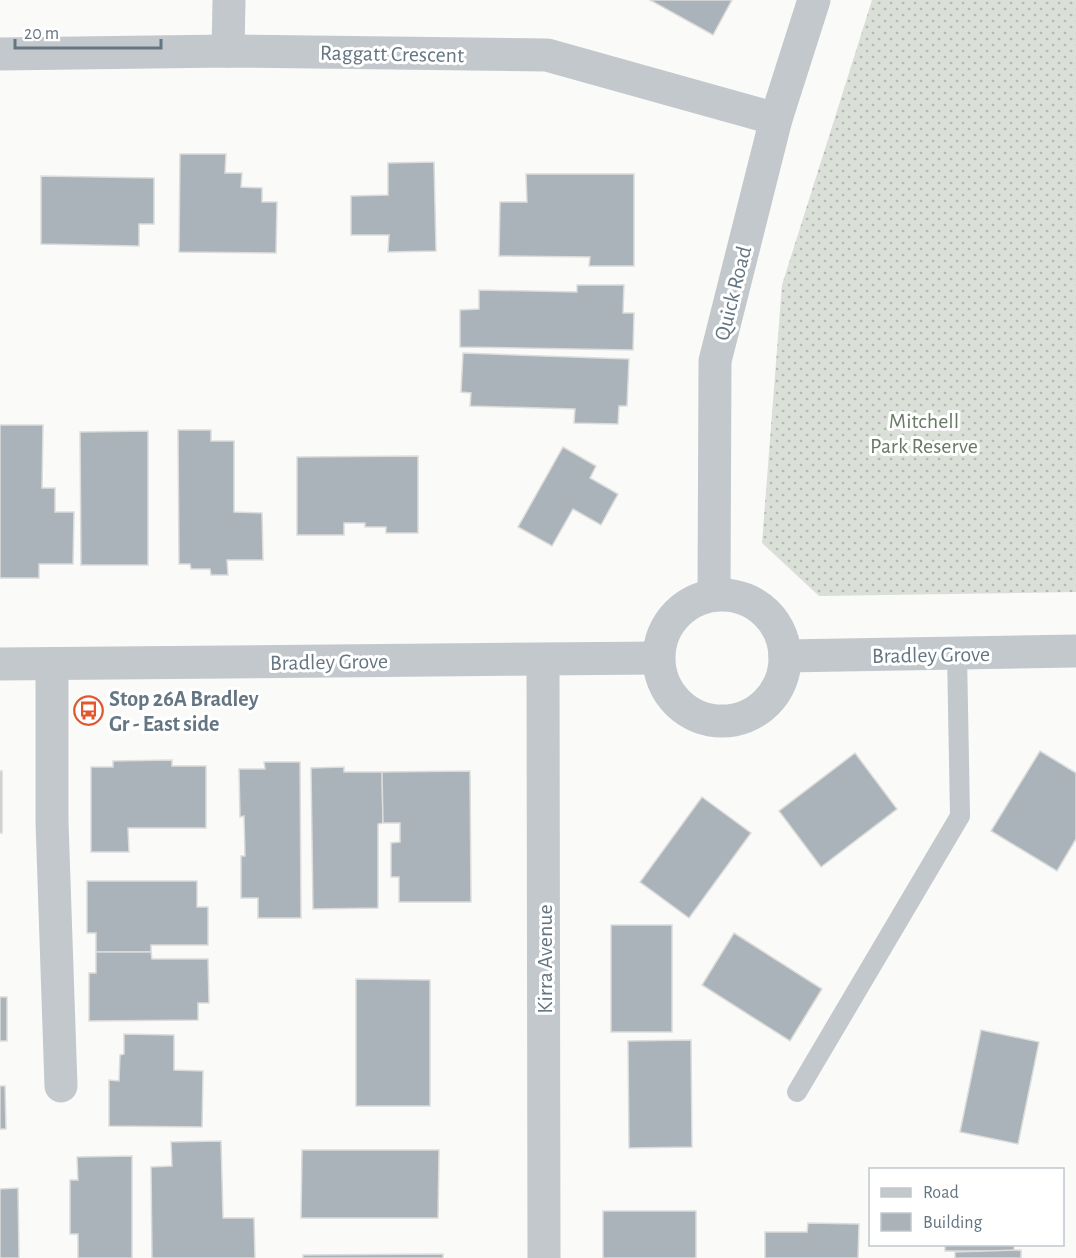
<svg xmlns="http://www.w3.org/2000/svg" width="1076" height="1258" font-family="'Alegreya Sans',sans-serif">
  <defs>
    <pattern id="grass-dots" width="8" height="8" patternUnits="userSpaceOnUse" patternTransform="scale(1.5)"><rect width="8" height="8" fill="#dadfd7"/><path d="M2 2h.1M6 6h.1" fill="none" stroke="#b4b9b4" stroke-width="1.8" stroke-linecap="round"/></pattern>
  </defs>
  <rect width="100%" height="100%" fill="#fafaf8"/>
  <polygon fill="url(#grass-dots)" points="872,0 1076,0 1076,592 819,596 762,543 782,285"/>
  <g fill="#aab3b9" stroke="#dcdcda" stroke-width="1.5">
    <polygon points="650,0 732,0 713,35"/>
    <polygon points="180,154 226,154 225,173 242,173 241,187 262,188 262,202 277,202 276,253 179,252"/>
    <polygon points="434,162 436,251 388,252 389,235 351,235 351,196 388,195 388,163"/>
    <polygon points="526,174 634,174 634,266 589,266 590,257 499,256 500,202 527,202"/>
    <polygon points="41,176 154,178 154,224 139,224 139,246 41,244"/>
    <polygon points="577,285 624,285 623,313 634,313 633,350 460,347 460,310 479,309 479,290 577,292"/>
    <polygon points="463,353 629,359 627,406 619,406 618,424 574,423 575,409 470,406 471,393 461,392"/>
    <polygon points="0,425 43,425 42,488 55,488 55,512 74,512 73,564 39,564 39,578 0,578"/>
    <polygon points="178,430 211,430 211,441 234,441 234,512 262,513 263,560 227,560 228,575 211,575 210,569 191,569 190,564 179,564"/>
    <polygon points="148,431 148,565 81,565 80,432"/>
    <polygon points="563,447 596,466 590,478 618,494 601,525 573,509 552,546 518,527"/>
    <polygon points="418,456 418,533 386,533 386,527 365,527 365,523 344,523 344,535 297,535 297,457"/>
    <polygon points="1040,751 1076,773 1076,839 1057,871 991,831"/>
    <polygon points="855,753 897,809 821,867 779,811"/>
    <polygon points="172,760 172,766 206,766 206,828 128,828 129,852 91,852 91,767 113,767 113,761"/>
    <polygon points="264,762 300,762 301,918 258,918 258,898 241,898 241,856 245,856 244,816 240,817 239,769 265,769"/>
    <polygon points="344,767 344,772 382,772 383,823 378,824 378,908 313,909 311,768"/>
    <rect x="0" y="771" width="2" height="62"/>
    <polygon points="470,771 471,902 399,902 399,877 391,877 391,843 400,842 400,823 383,823 382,772"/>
    <polygon points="702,797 751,833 689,918 640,882"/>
    <polygon points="87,881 197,881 197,907 208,907 208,945 151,945 151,952 96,952 96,933 87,933"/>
    <rect x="611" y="925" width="61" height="107"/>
    <polygon points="734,933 822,989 790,1041 702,985"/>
    <polygon points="96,952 151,952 152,959 208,959 209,1003 198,1003 198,1020 89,1021 89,973 96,973"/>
    <polygon points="356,979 430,980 430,1106 356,1106"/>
    <rect x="0" y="997" width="7" height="44"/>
    <polygon points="981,1030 1039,1042 1018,1144 960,1132"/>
    <polygon points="124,1034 174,1035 174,1070 203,1071 202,1127 109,1126 109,1080 119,1081 120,1055 124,1054"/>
    <polygon points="691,1040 692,1147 629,1148 628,1041"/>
    <polygon points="0,1086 5,1086 6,1129 0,1129"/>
    <polygon points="221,1141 223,1218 254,1218 255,1258 152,1258 151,1167 172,1166 171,1142"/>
    <polygon points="302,1150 439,1150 438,1218 301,1218"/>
    <polygon points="132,1156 132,1258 78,1258 78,1234 70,1234 70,1180 78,1180 77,1157"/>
    <polygon points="18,1188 19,1258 0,1258 0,1189"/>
    <rect x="603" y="1211" width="93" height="47"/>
    <polygon points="808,1223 859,1224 858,1258 765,1258 765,1232 807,1232"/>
    <rect x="945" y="1244" width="69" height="7"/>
    <polygon points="1021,1250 1021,1258 955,1258 955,1252"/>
    <polygon points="443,1254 443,1258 303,1258 303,1255"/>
  </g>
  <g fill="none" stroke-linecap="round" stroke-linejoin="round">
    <polyline stroke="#c3c8cc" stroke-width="20" points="797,1092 960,816 957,653"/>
    <g stroke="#c3c8cc" stroke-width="33">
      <polyline points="228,51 229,0"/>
      <polyline points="0,54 228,51 547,55 776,119"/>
      <polyline points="714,594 715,361 776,119 814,0"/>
      <polyline points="543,660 544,1258"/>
      <polyline points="52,664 52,822 61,1086"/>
    </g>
    <g stroke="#c3c8cc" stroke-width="33">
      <circle cx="722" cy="658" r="63"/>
      <polyline points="785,656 1076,651"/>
      <polyline points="0,664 658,658"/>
    </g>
  </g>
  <defs>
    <symbol id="bus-ring" viewBox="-11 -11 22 22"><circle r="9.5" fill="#fff" stroke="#e4572e" stroke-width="1.5"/><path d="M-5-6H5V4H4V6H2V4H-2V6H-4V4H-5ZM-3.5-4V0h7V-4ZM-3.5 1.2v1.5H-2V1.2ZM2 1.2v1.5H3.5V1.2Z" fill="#e4572e"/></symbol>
  </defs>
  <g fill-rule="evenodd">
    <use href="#bus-ring" x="72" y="694" width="33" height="33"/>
  </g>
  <g text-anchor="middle" stroke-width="6" stroke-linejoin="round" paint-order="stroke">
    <g font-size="22" fill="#657683" stroke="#fff">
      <text transform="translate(392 53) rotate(1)" y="8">Raggatt Crescent</text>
      <text transform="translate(732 293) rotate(-76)" y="8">Quick Road</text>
      <text transform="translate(931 654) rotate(-1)" y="8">Bradley Grove</text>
      <text transform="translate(329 661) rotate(-1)" y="8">Bradley Grove</text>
      <text transform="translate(544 959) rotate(-90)" y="8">Kirra Avenue</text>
    </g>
    <g font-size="22" fill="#687a64" stroke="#fff">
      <text x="924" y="428">Mitchell<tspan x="924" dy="25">Park Reserve</tspan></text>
    </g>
    <g font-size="22" font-weight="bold" fill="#657683" stroke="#fff" text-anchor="start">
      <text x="109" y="706">Stop 26A Bradley<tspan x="109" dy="25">Gr - East side</tspan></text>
    </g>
  </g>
  <rect x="869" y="1168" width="195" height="78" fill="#ffffff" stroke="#c1c8cd" stroke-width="1.5"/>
  <rect x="881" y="1188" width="30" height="9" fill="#c3c8cc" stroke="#c1c8cd" stroke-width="1.5"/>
  <text x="923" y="1198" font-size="18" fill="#657683">Road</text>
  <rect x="881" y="1213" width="30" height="18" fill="#aab3b9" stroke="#c1c8cd" stroke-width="1.5"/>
  <text x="923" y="1228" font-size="18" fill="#657683">Building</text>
  <path d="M15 39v9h146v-9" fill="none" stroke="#657683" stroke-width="3"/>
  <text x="24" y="39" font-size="18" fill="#657683" stroke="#ffffff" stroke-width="4.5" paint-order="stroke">20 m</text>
</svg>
